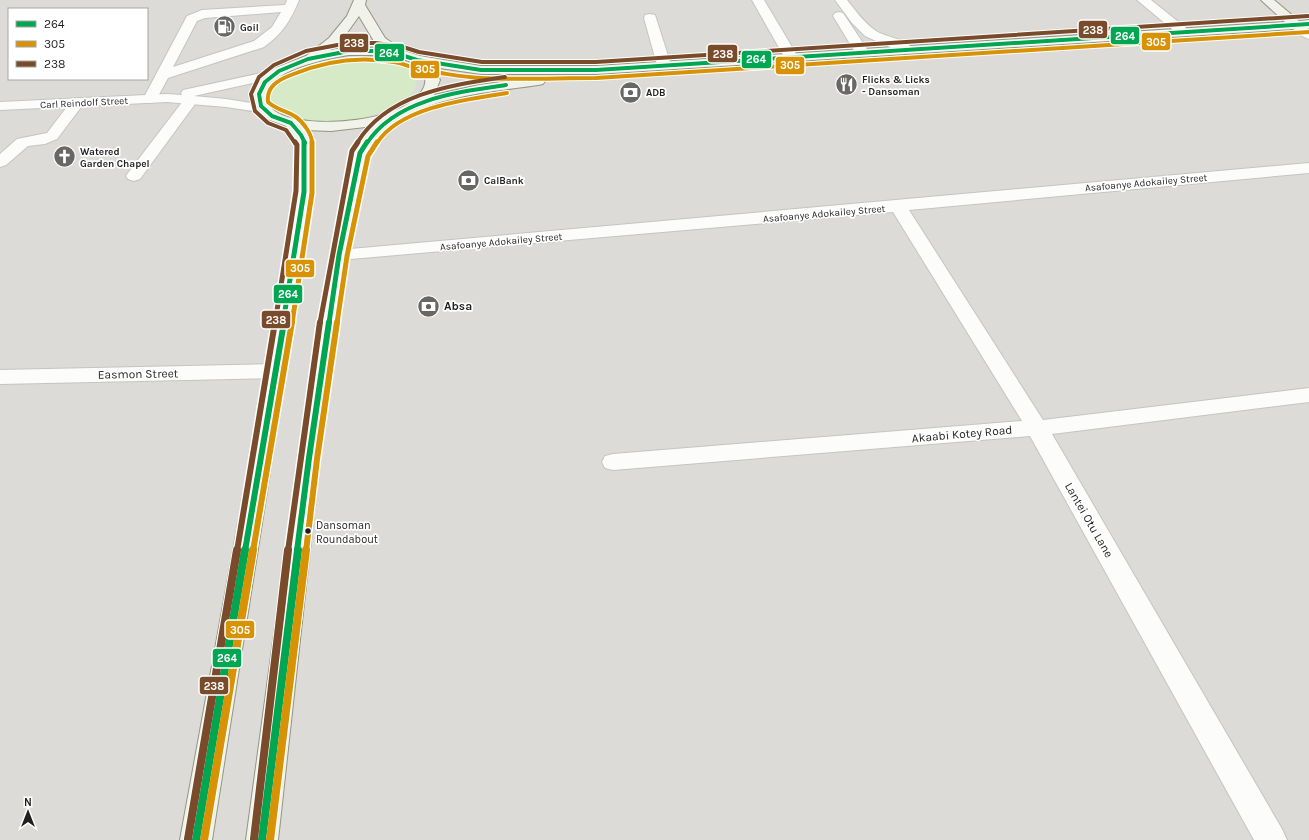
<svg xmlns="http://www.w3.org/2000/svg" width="1309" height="840" font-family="Karla,sans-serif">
  <rect width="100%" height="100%" fill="#edece7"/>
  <path fill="#dcdbd8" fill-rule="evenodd" d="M 0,0 L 1309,0 L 1309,840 L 0,840 ZM 9,9 L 147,9 L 147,79 L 9,79 Z"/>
  <path fill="#d6eac7" d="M 362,57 C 377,58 421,61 416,84 C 415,91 410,97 404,101 C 377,120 305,132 278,110 C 275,108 272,104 270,101 C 270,98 269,92 271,89 C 286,62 335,58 362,57 Z"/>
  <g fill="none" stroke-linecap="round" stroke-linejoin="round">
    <defs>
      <g id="service">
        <path d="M 287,0 L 299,0 C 291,20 282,34 264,47 L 168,78 L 155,102 L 150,103 L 145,102 L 143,99 L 187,16 L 202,10 L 285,5 ZM 281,12 L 272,27 L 254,41 L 173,67 L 197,21 L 205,18 Z"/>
        <polygon points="752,0 764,0 798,57 796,60 786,60"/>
        <path d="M 835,0 L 847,0 C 856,11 864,23 876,31 C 887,38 905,38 913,49 L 911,52 L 901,52 L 865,36 L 852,23 Z"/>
        <polygon points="1137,0 1151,0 1191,32 1189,35 1179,35"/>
        <polygon points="839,12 843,13 869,52 867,55 857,55 855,52 833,16 835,13"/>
        <polygon points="650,14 655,15 656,18 671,65 669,68 664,69 659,68 657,65 644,18 645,15"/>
        <polygon points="191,96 196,97 198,100 140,179 134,181 128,179 126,176 128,173 186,97"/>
        <polygon points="78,98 83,99 85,102 57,139 45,144 28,146 6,165 0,167 0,154 17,139 47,133 73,99"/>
      </g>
      <g id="minor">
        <path d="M 1296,21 L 1301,22 L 1309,29 L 1309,39 C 1302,37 1294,31 1290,25 L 1291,22 Z"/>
        <polygon points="275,70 280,71 282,74 280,77 194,96 226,99 270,106 272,109 270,112 265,113 226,107 167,102 0,110 0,102 167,94 182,95 181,93 183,90"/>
        <polygon points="1309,163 1309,173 909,210 1043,420 1309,388 1309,402 1052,434 1282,829 1287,840 1254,840 1030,436 613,470 605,468 602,462 605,456 613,454 1022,421 893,212 339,260 333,259 330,255 333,251 339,250"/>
        <polygon points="276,364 283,366 286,371 283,376 276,378 0,384 0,370"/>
      </g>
      <path id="secondary" d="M 354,0 L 366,0 L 365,5 L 385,38 L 402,50 L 420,56 L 481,66 L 596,66 L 1285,22 L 1261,0 L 1274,0 L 1299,21 L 1309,20 L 1309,28 L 596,74 L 481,74 L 433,67 L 440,80 L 434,95 L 479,85 L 538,77 L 543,78 L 545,81 L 543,84 L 538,85 C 485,93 395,98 368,153 L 348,255 L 320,458 L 278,840 L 246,840 L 298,458 L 330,255 L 352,153 L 360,138 L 374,126 L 331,131 L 305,130 L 313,143 L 312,192 L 286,371 L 212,840 L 180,840 L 266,371 L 296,192 L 297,143 L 286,126 L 267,119 L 259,112 L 253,99 L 254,88 L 263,75 L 275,68 L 306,56 L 329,38 L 347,16 ZM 359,16 L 375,43 L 381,48 L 349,47 L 330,50 L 339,44 ZM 349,55 C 368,55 420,52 425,78 C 427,87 419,96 412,101 C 387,120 332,125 301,120 C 290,118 275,115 269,105 C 252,72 330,58 349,55 Z"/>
    </defs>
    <use href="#service" stroke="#c4c4c2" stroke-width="2"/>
    <use href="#minor" stroke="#c4c4c2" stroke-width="2"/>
    <use href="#secondary" stroke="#929680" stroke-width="2"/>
    <use href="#service" fill="#fcfcfb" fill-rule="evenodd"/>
    <use href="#minor" fill="#fcfcfb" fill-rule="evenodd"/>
    <use href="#secondary" fill="#f1f3ea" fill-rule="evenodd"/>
    <defs>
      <g id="bus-1-far3">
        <polyline points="305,143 301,135 291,123 272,116 261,106 259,94 265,82 279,71 308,59 349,51 375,51 398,54 417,60 481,70 596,70 1309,24"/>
        <path d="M 367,143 C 396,99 458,92 506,85"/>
      </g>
      <g id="bus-1-far2">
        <polyline points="283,323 304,192 304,142"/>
        <polyline points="329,323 339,255 360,153 367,142"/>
      </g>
      <g id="bus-1-far1">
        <polyline points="245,551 284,322"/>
        <polyline points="297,551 309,458 329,322"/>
      </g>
      <g id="bus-1">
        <polyline points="196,840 245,550"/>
        <polyline points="262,840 298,550"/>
      </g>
      <g id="bus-2-far3">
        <path d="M 312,143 C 312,134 303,122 296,117 C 286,110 278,111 268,102 C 266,87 278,80 291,75 C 324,61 359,56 394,62 C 401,63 408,66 415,68 C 432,72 463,77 481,78 C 519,80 558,78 596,78 L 1309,32"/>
        <path d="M 377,143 C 400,107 468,99 507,93"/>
      </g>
      <g id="bus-2-far2">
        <polyline points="292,323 312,193 312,142"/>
        <polyline points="337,323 347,256 368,156 377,142"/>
      </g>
      <g id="bus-2-far1">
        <polyline points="253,551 292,322"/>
        <polyline points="306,551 317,459 337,322"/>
      </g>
      <g id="bus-2">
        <polyline points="204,840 253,550"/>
        <polyline points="270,840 306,550"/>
      </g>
      <g id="bus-3-far3">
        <polyline points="295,143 286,130 268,123 255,111 251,94 259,77 274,65 306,51 348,43 375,43 400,46 419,52 482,62 596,62 1308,16"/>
        <path d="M 357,143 C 388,93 452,85 505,77"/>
      </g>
      <g id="bus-3-far2">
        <polyline points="275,323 296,191 297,145 295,142"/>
        <polyline points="320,323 352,151 358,142"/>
      </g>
      <g id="bus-3-far1">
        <polyline points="237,551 275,322"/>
        <polyline points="288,551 320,322"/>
      </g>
      <g id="bus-3">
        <polyline points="188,839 237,550"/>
        <polyline points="254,839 288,550"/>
      </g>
    </defs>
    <use href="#bus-1-far3" stroke="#fff" stroke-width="6"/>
    <use href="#bus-1-far2" stroke="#fff" stroke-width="8"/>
    <use href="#bus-1-far1" stroke="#fff" stroke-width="9"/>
    <use href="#bus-1" stroke="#fff" stroke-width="10"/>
    <use href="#bus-2-far3" stroke="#fff" stroke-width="6"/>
    <use href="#bus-2-far2" stroke="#fff" stroke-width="8"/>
    <use href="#bus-2-far1" stroke="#fff" stroke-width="9"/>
    <use href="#bus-2" stroke="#fff" stroke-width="10"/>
    <use href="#bus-3-far3" stroke="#fff" stroke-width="6"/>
    <use href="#bus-3-far2" stroke="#fff" stroke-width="8"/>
    <use href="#bus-3-far1" stroke="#fff" stroke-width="9"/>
    <use href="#bus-3" stroke="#fff" stroke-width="10"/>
    <use href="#bus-1-far3" stroke="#00a651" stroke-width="4"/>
    <use href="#bus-1-far2" stroke="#00a651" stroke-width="5"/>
    <use href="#bus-1-far1" stroke="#00a651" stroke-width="6"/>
    <use href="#bus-1" stroke="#00a651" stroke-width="8"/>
    <use href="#bus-2-far3" stroke="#d79205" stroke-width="4"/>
    <use href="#bus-2-far2" stroke="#d79205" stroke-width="5"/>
    <use href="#bus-2-far1" stroke="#d79205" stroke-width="6"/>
    <use href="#bus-2" stroke="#d79205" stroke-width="8"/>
    <use href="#bus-3-far3" stroke="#7a4b2a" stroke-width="4"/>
    <use href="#bus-3-far2" stroke="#7a4b2a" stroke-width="5"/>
    <use href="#bus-3-far1" stroke="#7a4b2a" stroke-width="6"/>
    <use href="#bus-3" stroke="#7a4b2a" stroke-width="8"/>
  </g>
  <defs>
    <symbol id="fuel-disc" viewBox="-11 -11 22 22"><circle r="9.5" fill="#676765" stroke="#fff"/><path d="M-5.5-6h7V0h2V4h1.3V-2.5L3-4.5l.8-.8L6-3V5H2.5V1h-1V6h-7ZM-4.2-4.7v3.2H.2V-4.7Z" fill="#fff"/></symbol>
    <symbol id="restaurant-disc" viewBox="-11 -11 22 22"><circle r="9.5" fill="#676765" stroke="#fff"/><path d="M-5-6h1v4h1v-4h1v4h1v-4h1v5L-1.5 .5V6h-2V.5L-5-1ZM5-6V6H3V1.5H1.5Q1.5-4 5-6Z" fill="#fff"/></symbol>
    <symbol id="bank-disc" viewBox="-11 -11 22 22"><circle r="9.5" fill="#676765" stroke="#fff"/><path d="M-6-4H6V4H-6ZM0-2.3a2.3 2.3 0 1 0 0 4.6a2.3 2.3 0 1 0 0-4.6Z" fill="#fff"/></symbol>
    <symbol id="church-disc" viewBox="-11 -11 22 22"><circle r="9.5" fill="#676765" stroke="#fff"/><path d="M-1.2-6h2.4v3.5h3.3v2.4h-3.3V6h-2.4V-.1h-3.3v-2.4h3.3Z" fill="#fff"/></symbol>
  </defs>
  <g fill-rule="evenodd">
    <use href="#fuel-disc" x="212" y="14" width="25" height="25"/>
    <use href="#restaurant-disc" x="834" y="72" width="25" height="25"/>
    <use href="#bank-disc" x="618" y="80" width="25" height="25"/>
    <use href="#church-disc" x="52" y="144" width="25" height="25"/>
    <use href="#bank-disc" x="456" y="168" width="25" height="25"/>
    <use href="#bank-disc" x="416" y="294" width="25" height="25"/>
  </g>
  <circle fill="#1f1f1f" stroke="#fff" stroke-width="1.5" cx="308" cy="531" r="3.5"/>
  <g text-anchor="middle" stroke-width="3.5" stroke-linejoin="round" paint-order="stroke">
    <g font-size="10" font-weight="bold" fill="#1f1f1f" stroke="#fff" text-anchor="start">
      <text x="240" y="31">Goil</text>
      <text x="862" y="83">Flicks &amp; Licks<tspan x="862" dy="12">- Dansoman</tspan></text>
      <text x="646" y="96">ADB</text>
      <text x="80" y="155">Watered<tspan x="80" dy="12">Garden Chapel</tspan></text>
      <text x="484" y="184">CalBank</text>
    </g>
    <g font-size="10" fill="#1f1f1f" stroke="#fff">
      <text transform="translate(84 102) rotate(-3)" y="4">Carl Reindolf Street</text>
      <text transform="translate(1146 182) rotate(-5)" y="4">Asafoanye Adokailey Street</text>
      <text transform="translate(824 213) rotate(-5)" y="4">Asafoanye Adokailey Street</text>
      <text transform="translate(501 241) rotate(-5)" y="4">Asafoanye Adokailey Street</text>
    </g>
    <g font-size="11" fill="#1f1f1f" stroke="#fff" text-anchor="start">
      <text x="316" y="529">Dansoman<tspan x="316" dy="14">Roundabout</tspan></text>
    </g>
    <g font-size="12" font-weight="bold" fill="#1f1f1f" stroke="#fff" text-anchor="start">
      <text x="444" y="310">Absa</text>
    </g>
    <g font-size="12" fill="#1f1f1f" stroke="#fff">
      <text transform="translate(138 374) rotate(-1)" y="4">Easmon Street</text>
      <text transform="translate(962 434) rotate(-5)" y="4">Akaabi Kotey Road</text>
      <text transform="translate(1089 520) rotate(60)" y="4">Lantei Otu Lane</text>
    </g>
  </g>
  <g stroke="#fff" stroke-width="1.5">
    <rect x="1078" y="20" width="30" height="19" rx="4" fill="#7a4b2a"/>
    <rect x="1110" y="26" width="30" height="19" rx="4" fill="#00a651"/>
    <rect x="1141" y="32" width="30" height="19" rx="4" fill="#d79205"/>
    <rect x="339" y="33" width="30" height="20" rx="4" fill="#7a4b2a"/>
    <rect x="374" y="43" width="31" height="19" rx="4" fill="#00a651"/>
    <rect x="707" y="44" width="31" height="19" rx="4" fill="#7a4b2a"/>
    <rect x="741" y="50" width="31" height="19" rx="4" fill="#00a651"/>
    <rect x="775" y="56" width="30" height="19" rx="4" fill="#d79205"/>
    <rect x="410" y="60" width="30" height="19" rx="4" fill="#d79205"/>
    <rect x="285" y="259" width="30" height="19" rx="4" fill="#d79205"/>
    <rect x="273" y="284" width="30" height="20" rx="4" fill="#00a651"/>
    <rect x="261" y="310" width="30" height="19" rx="4" fill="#7a4b2a"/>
    <rect x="225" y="620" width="30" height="19" rx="4" fill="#d79205"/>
    <rect x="212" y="648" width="30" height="20" rx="4" fill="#00a651"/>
    <rect x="199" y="676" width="30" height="19" rx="4" fill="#7a4b2a"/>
  </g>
  <g font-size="11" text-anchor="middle" font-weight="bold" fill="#fff">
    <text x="1093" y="34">238</text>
    <text x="1125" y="40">264</text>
    <text x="1156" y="46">305</text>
    <text x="354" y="47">238</text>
    <text x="389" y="57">264</text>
    <text x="723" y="58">238</text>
    <text x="756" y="63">264</text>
    <text x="790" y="69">305</text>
    <text x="425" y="73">305</text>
    <text x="300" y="272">305</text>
    <text x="288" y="298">264</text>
    <text x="276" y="324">238</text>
    <text x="240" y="634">305</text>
    <text x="227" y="662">264</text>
    <text x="214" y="690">238</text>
  </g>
  <rect x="8" y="8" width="140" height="72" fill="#ffffff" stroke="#a5a5a5"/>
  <rect x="16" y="21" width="20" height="6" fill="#00a651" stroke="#a5a5a5"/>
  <text x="44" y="28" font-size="12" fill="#1f1f1f">264</text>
  <rect x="16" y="41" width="20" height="6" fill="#d79205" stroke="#a5a5a5"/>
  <text x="44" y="48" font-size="12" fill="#1f1f1f">305</text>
  <rect x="16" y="61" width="20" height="6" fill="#7a4b2a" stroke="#a5a5a5"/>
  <text x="44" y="68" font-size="12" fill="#1f1f1f">238</text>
  <g transform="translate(28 812)" stroke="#ffffff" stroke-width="3" paint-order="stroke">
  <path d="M0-3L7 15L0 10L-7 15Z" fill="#1f1f1f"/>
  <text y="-6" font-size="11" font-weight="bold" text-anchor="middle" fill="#1f1f1f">N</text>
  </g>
</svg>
